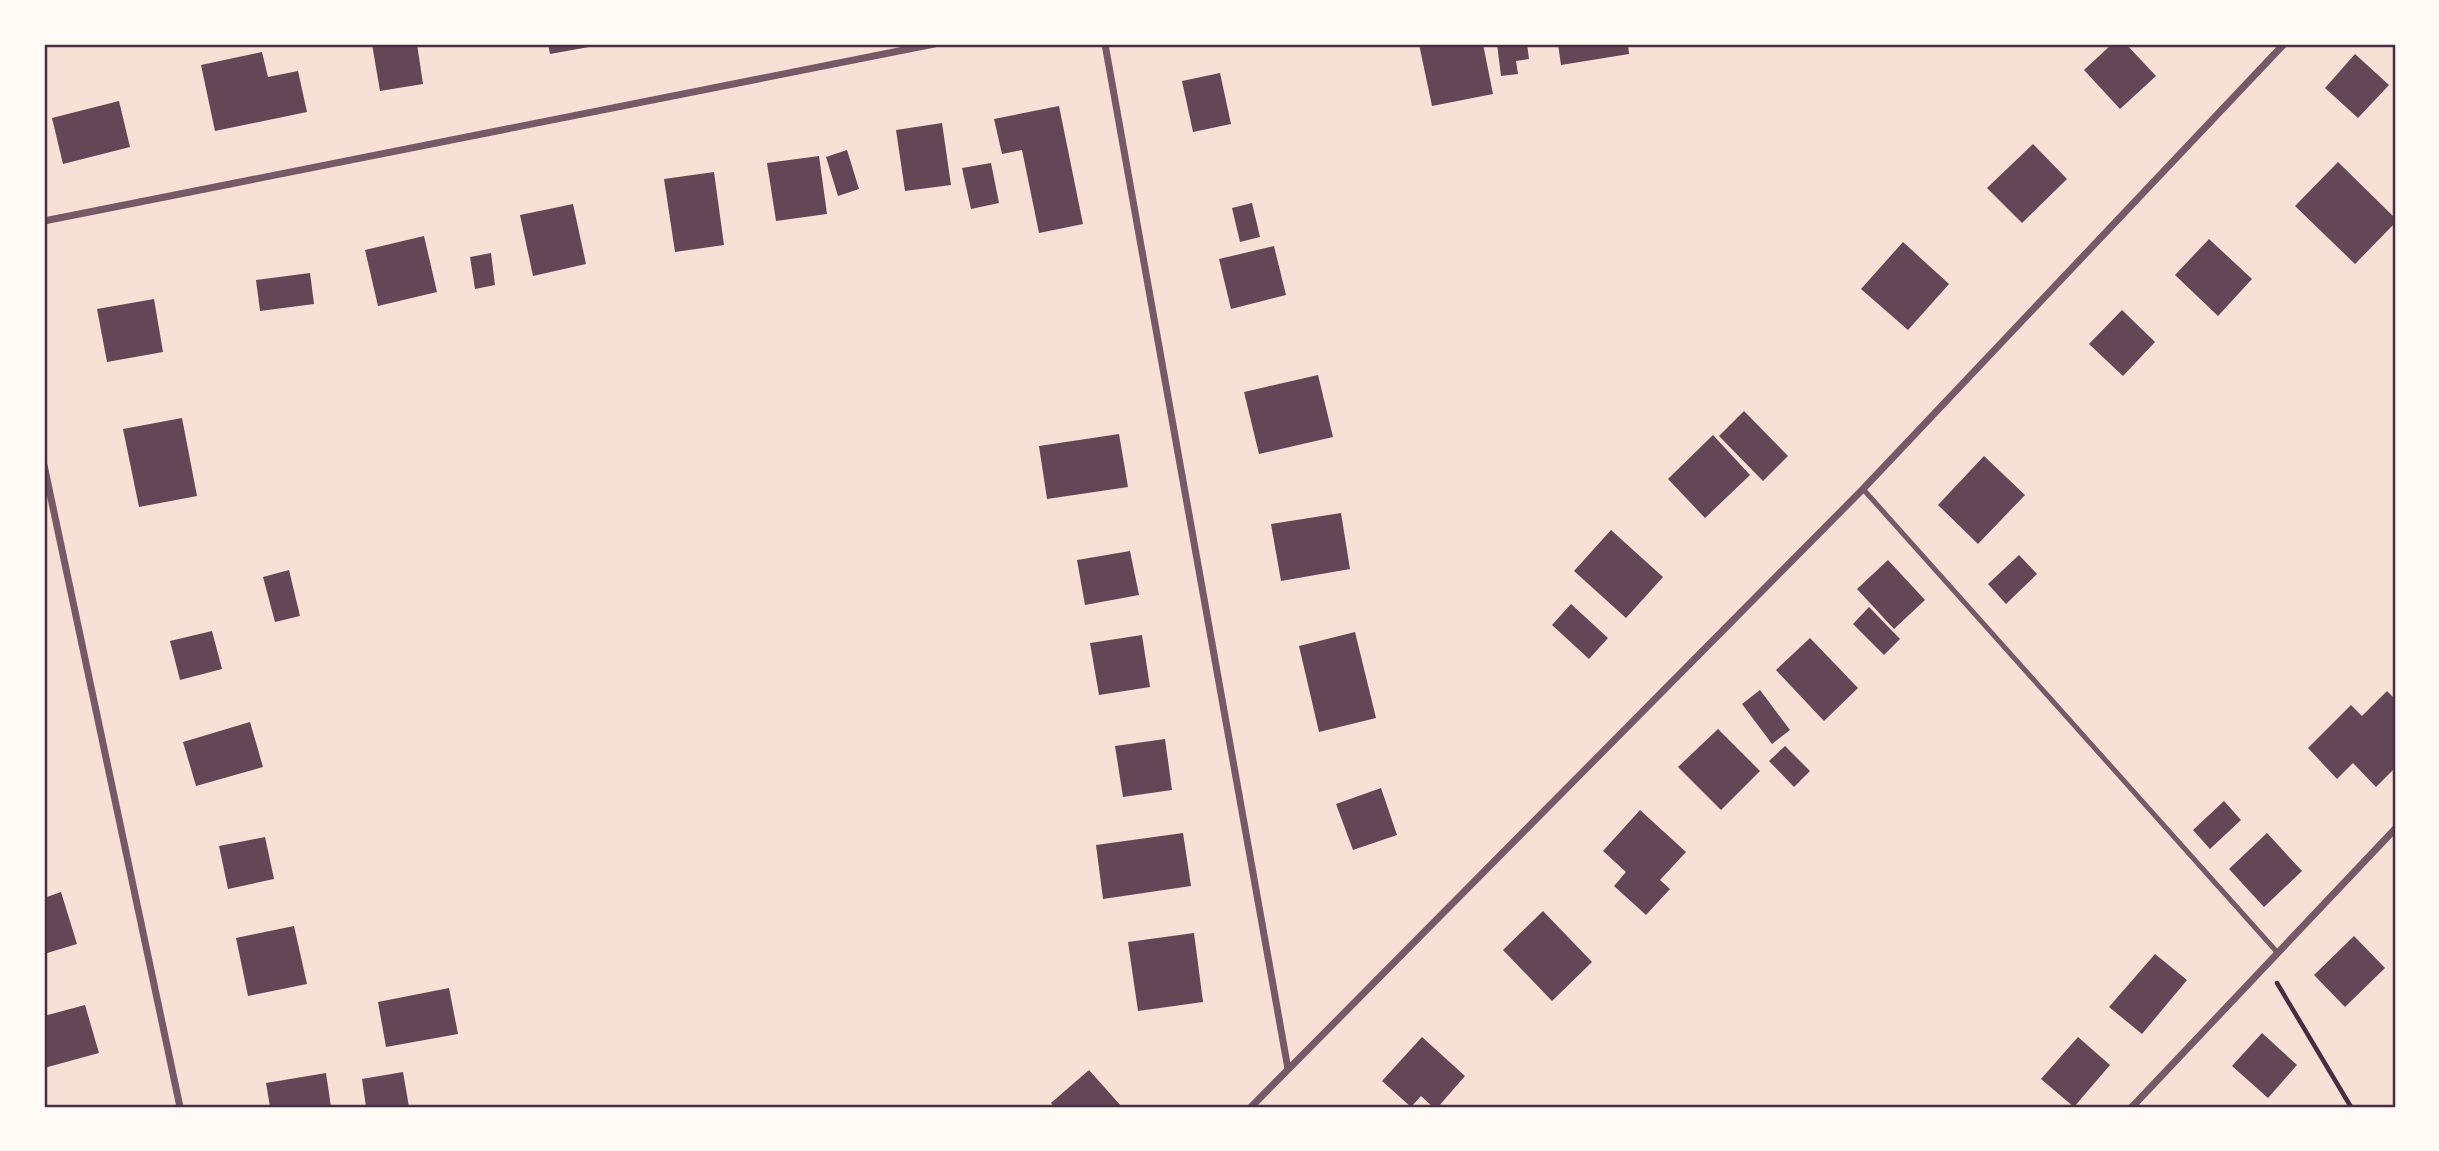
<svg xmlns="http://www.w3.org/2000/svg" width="2439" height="1151" font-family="'Golos Text',sans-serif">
  <rect width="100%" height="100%" fill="#f7e1d7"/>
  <g fill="#644757">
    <polygon points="372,44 417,44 423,84 380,91"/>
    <polygon points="548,44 599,44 600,45 550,54"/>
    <polygon points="1419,44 1483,44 1493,94 1432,106"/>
    <polygon points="1497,44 1527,44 1529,59 1516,61 1518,74 1501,76"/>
    <polygon points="1558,44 1628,44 1629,54 1561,65"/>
    <polygon points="2112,44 2126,44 2156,76 2120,109 2084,70"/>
    <polygon points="262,52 268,77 298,71 307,112 215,131 201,65"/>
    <polygon points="2355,54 2389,85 2358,118 2325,88"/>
    <polygon points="1220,73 1231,124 1193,132 1182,81"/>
    <polygon points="119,101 130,147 63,164 52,118"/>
    <polygon points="1059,106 1083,224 1039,233 1022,150 1002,154 994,119"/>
    <polygon points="942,123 951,185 905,191 896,130"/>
    <polygon points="2033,144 2067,179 2022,223 1987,188"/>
    <polygon points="847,150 859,189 838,196 826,157"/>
    <polygon points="819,156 827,214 776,221 767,163"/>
    <polygon points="2338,162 2395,218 2395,223 2355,264 2295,206"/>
    <polygon points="991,163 999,203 971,209 962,168"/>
    <polygon points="714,172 724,245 675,252 664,179"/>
    <polygon points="1252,203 1260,237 1240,242 1232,208"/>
    <polygon points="573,204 586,264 533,276 520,215"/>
    <polygon points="424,236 437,292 378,306 365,250"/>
    <polygon points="2209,239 2252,279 2218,316 2175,275"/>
    <polygon points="1903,242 1949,284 1908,330 1861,289"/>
    <polygon points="1274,246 1286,295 1231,309 1219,259"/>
    <polygon points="491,253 495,285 475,289 470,257"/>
    <polygon points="310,273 314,304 260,311 256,280"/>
    <polygon points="154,299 163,352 107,362 97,309"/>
    <polygon points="2122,310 2155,342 2123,376 2089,344"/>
    <polygon points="1318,375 1333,437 1259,454 1244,392"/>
    <polygon points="1744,411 1788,456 1763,481 1719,436"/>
    <polygon points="182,418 197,496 139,507 123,429"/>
    <polygon points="1119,434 1128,487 1047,499 1039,446"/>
    <polygon points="1713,435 1750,475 1705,518 1668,479"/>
    <polygon points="1984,456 2025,495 1978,544 1938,505"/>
    <polygon points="1341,513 1350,569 1281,581 1271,524"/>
    <polygon points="1611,530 1663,577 1626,618 1574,571"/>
    <polygon points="1130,551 1139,595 1085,605 1077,560"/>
    <polygon points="2019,555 2037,574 2006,604 1988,584"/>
    <polygon points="1888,560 1925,600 1894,629 1857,589"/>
    <polygon points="289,570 300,616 275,622 263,577"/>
    <polygon points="1571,604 1608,638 1589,659 1552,625"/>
    <polygon points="1869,607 1900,639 1884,655 1853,624"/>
    <polygon points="212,631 222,669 180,680 170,641"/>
    <polygon points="1355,632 1376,718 1319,732 1299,646"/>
    <polygon points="1142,635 1150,687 1099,695 1090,643"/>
    <polygon points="1810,638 1858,688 1824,721 1776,670"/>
    <polygon points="1760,690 1790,730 1772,744 1742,704"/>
    <polygon points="2387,691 2395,699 2395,768 2376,787 2353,763 2337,779 2308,748 2351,705 2362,716"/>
    <polygon points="250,722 263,767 196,786 183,742"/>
    <polygon points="1718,729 1760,771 1721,810 1678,767"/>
    <polygon points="1165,739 1172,790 1123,797 1115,746"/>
    <polygon points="1785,746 1810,771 1794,787 1769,761"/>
    <polygon points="1381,788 1397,835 1353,850 1336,804"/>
    <polygon points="2224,801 2241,820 2210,849 2193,830"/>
    <polygon points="1640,810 1686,852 1660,880 1670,889 1646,915 1614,886 1626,872 1603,851"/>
    <polygon points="1183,833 1191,886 1103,899 1096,845"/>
    <polygon points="2267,833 2302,871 2264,907 2229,869"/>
    <polygon points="265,837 274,879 228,889 219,846"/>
    <polygon points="61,892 77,944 44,954 44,898"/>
    <polygon points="1543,911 1592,962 1552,1001 1503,950"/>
    <polygon points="294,926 307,984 248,996 236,938"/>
    <polygon points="1194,933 1203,1002 1138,1011 1128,942"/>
    <polygon points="2354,936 2385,968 2345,1007 2314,975"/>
    <polygon points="2155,954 2187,980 2142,1034 2109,1007"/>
    <polygon points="449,988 458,1034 386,1047 378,1002"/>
    <polygon points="85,1005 99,1053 44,1068 44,1016"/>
    <polygon points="2262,1033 2297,1065 2268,1098 2232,1066"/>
    <polygon points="1422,1037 1465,1076 1438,1107 1433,1107 1421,1096 1411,1107 1382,1081"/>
    <polygon points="2078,1037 2110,1065 2074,1107 2041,1079"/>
    <polygon points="1089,1070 1122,1107 1054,1107 1051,1103"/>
    <polygon points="403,1072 409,1107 366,1107 362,1079"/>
    <polygon points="326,1073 331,1107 270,1107 266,1083"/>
  </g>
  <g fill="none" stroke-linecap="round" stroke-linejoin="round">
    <polyline stroke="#4a2c40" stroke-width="4.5" points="2277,983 2351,1107"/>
    <polyline stroke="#755966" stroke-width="5" points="1863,489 2277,952"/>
    <g stroke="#755966" stroke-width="7">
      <polyline points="1105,44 1288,1069"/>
      <polyline points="44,221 934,44"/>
      <polyline points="44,465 180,1107"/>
      <polyline points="1251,1107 1863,489 2284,44"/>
      <polyline points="2132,1107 2395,829"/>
    </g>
  </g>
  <rect width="2439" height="1151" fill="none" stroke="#fffaf5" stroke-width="91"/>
  <rect x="46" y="46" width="2348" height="1060" fill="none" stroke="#4a2c40" stroke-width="2.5"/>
</svg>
